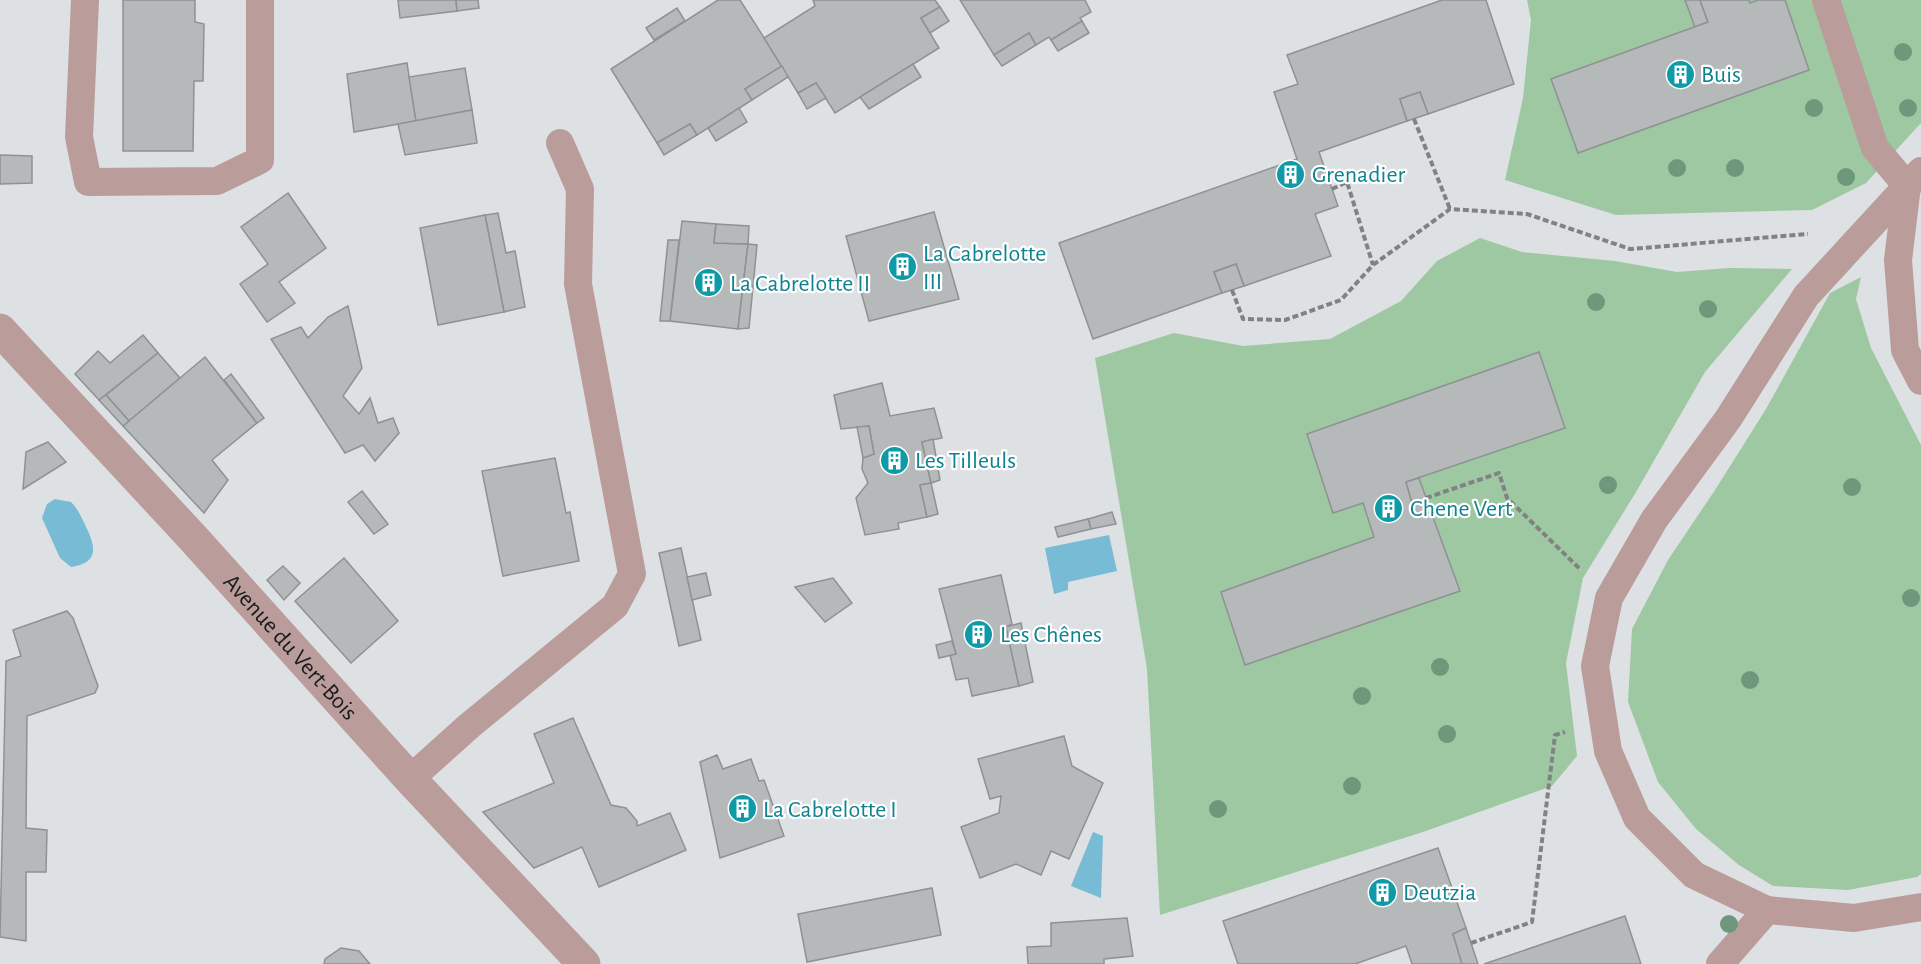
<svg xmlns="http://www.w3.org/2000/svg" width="1921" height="964" font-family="'Alegreya Sans',sans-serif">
  <rect width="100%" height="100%" fill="#dee1e3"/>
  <g fill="#9dc8a2">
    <polygon points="1527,0 1921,0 1921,123 1866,183 1812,210 1616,215 1505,180 1523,98 1531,20"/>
    <polygon points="1480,238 1522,252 1615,261 1677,272 1729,268 1792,269 1705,372 1636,492 1583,578 1566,663 1577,756 1552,786 1423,832 1160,915 1147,669 1095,358 1174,333 1243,346 1330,339 1401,301 1437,261"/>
    <polygon points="1861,277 1856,299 1871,348 1921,445 1921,874 1917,877 1848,890 1773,886 1739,865 1696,829 1658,782 1628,702 1632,629 1668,560 1715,490 1766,409 1830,293"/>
  </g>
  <g fill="#77bbd5">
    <path d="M 55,499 L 71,502 C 78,509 82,518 86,527 C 96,547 99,563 71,567 L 60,558 L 42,518 L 47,504 Z"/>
    <polygon points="1109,535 1117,571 1068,582 1068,590 1054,594 1045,548"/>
    <polygon points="1093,832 1103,836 1101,898 1071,886"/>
  </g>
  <g fill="#b6b9ba" stroke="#8f9193" stroke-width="1.5">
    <polygon points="123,0 195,0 195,22 204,24 203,81 194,81 193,151 123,151"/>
    <polygon points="398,0 456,0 457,11 400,18"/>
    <polygon points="456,0 478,0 479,8 457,11"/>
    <polygon points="718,0 740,0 782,66 745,89 752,100 697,135 690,124 657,143 611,69"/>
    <polygon points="813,0 935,0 940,7 921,18 939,48 835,113 816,83 798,93 764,38 815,6"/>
    <polygon points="960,0 1085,0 1091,12 1080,18 1082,21 1051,40 1049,37 1036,45 1029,33 994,55"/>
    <polygon points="1442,0 1486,0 1514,84 1428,114 1420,92 1400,99 1407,121 1319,152 1338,206 1315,214 1331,256 1244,286 1236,264 1214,272 1222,293 1093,339 1059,243 1297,159 1274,92 1298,84 1287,55"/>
    <polygon points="1685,0 1700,0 1708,22 1695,27"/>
    <polygon points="1700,0 1749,0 1750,3 1758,0 1785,0 1809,70 1578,153 1551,79 1708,22"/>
    <polygon points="940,7 949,21 930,33 921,18"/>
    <polygon points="677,8 685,21 654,40 646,28"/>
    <polygon points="1082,21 1089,33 1058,51 1051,40"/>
    <polygon points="1029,33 1036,45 1002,66 994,55"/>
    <polygon points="407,63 416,121 354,132 347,74"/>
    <polygon points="913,64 921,77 869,109 860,97"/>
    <polygon points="782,66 788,77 752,100 745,89"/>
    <polygon points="465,68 472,110 416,121 409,77"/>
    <polygon points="816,83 826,98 807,109 798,93"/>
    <polygon points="1420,92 1428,114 1407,121 1400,99"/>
    <polygon points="739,108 747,122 716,141 708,128"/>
    <polygon points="472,110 477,143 405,155 398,124"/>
    <polygon points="690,124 697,135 664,155 657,143"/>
    <polygon points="0,155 32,156 32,183 0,184"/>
    <polygon points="288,193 326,248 279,282 295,303 267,322 240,284 268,264 241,227"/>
    <polygon points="934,212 959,299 869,321 846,236"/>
    <polygon points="498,213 506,253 515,251 525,307 504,312 485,215"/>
    <polygon points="485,215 504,312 438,325 420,228"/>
    <polygon points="682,221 716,224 714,243 748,244 738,329 670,321"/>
    <polygon points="716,224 749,226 748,244 714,243"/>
    <polygon points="668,240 679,240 670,321 660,321"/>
    <polygon points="748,244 757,245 749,328 738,329"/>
    <polygon points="1236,264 1244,286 1222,293 1214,272"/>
    <polygon points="348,306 362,368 343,396 359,414 370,398 378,423 393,418 399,433 375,461 363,445 345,453 271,339 301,327 308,338 328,317"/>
    <polygon points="143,335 158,353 99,400 75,374 98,351 110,363"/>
    <polygon points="1539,352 1565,428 1406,482 1416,517 1431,512 1460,591 1245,665 1221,592 1374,537 1363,503 1333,513 1307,434"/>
    <polygon points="158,353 180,378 129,421 106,395"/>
    <polygon points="205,357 257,423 212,460 228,480 204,513 123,426"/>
    <polygon points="231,374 264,418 257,423 224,380"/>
    <polygon points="882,383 890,416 934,408 942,438 922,442 931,483 920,485 927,517 898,523 899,529 865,535 856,498 868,483 862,469 863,458 874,454 869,426 841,429 834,395"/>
    <polygon points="106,395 129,421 123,426 99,400"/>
    <polygon points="869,426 874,454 863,458 857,427"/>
    <polygon points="933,439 940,480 931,483 922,442"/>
    <polygon points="48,442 66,462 23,489 26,452"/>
    <polygon points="555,458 566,513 570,512 579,561 503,576 482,471"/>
    <polygon points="1419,478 1431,512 1416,517 1406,482"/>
    <polygon points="931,483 938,514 927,517 920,485"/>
    <polygon points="362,491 388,524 374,534 348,502"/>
    <polygon points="1112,512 1116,524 1091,529 1088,519"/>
    <polygon points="1088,519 1091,529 1058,537 1055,527"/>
    <polygon points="681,548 701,640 679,646 659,553"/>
    <polygon points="344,558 398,621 351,663 295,601"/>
    <polygon points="283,566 300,583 284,600 267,580"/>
    <polygon points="706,573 711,595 692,600 687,577"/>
    <polygon points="1001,575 1012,624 1006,627 1019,686 972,696 968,678 956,680 950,655 956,654 939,589"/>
    <polygon points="833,578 852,603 825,622 795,587"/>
    <polygon points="67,611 73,618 98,686 95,693 27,716 26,828 47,830 46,872 26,872 26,941 0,937 6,661 21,656 13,630"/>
    <polygon points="1021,623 1033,682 1019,686 1006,627"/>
    <polygon points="952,641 956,654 939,658 936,645"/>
    <polygon points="573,718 611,805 626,808 637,821 637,826 670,813 686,850 599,887 582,847 534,868 483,812 554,783 534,734"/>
    <polygon points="1064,736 1072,766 1103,783 1069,859 1051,851 1041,875 1016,864 980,878 961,827 999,813 1001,796 990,799 978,759"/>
    <polygon points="717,755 723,769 751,759 759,781 764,780 784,836 720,858 700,762"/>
    <polygon points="1438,848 1466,928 1453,934 1462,964 1412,964 1406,946 1355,964 1238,964 1223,921"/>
    <polygon points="932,888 941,935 807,962 798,914"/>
    <polygon points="1625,916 1641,964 1484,964"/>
    <polygon points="1127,918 1133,956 1104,959 1104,964 1028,964 1027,947 1051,946 1051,923"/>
    <polygon points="1466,928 1478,964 1462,964 1453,934"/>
    <polygon points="341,948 359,951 370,964 324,964 325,959"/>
  </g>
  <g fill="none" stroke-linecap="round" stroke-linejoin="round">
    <g stroke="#808283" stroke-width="4" stroke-dasharray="6 3" stroke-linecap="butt">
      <polyline points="1414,119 1450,209"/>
      <polyline points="1332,189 1347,182 1373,265"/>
      <polyline points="1232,290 1243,319 1285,320 1341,300 1373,265 1450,209 1527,214 1630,249 1808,234"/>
      <polyline points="1426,498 1499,473 1507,498 1581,570"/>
      <polyline points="1471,943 1532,922 1555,735 1565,732"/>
    </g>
    <g stroke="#ba9d9a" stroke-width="28">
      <polyline points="85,0 79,137 88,182 217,181 260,160 260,0"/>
      <polyline points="1826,0 1875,148 1907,186 1898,260 1905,350 1921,381"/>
      <polyline points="1921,171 1806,296 1728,419 1654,520 1609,598 1595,666 1608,751 1637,818 1694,875 1767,910 1854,918 1921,907"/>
      <polyline points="410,779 469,726 615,606 632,574 578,284 580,189 560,143"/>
      <polyline points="1720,964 1767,910"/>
    </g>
    <path stroke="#ba9d9a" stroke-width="33" id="s1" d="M 0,330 L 193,538 L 410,779 L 584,964"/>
  </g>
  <g fill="#6e977c">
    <circle cx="1903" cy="52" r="9"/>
    <circle cx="1814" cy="108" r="9"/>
    <circle cx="1908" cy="108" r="9"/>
    <circle cx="1677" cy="168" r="9"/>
    <circle cx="1735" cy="168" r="9"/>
    <circle cx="1846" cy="177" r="9"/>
    <circle cx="1596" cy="302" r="9"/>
    <circle cx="1708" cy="309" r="9"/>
    <circle cx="1608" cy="485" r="9"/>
    <circle cx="1852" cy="487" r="9"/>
    <circle cx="1911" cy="598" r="9"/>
    <circle cx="1440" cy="667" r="9"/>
    <circle cx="1750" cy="680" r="9"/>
    <circle cx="1362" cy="696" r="9"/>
    <circle cx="1447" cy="734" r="9"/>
    <circle cx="1352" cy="786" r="9"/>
    <circle cx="1218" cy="809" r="9"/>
    <circle cx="1729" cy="924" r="9"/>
  </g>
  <defs>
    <symbol id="building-disc" viewBox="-11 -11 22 22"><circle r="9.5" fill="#0f9aa8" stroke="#fff"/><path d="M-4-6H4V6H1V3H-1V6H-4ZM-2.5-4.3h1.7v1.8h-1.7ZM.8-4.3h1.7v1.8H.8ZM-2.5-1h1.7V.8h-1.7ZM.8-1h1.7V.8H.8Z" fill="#fff"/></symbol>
  </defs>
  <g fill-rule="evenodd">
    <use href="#building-disc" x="1664" y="58" width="33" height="33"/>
    <use href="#building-disc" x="1274" y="158" width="33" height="33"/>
    <use href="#building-disc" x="886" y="250" width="33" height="33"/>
    <use href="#building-disc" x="692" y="266" width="33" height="33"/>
    <use href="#building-disc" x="878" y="444" width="33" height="33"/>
    <use href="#building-disc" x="1372" y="492" width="33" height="33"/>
    <use href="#building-disc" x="962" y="618" width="33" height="33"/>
    <use href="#building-disc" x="726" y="792" width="33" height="33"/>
    <use href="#building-disc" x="1366" y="876" width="33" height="33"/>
  </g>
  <g text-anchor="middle" stroke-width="4.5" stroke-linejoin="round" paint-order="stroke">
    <g font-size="24" fill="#0d838f" stroke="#fff" text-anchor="start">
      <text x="1701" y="82">Buis</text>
      <text x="1312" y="182">Grenadier</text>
      <text x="923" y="261">La Cabrelotte<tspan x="923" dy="28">III</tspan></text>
      <text x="730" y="291">La Cabrelotte II</text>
      <text x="915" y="468">Les Tilleuls</text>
      <text x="1410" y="516">Chene Vert</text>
      <text x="1000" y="642">Les Chênes</text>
      <text x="763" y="817">La Cabrelotte I</text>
      <text x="1403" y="900">Deutzia</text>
    </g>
    <g font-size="24" fill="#1a1b1c" stroke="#fff">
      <text dy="8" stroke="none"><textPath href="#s1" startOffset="430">Avenue du Vert-Bois</textPath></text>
    </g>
  </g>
</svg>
